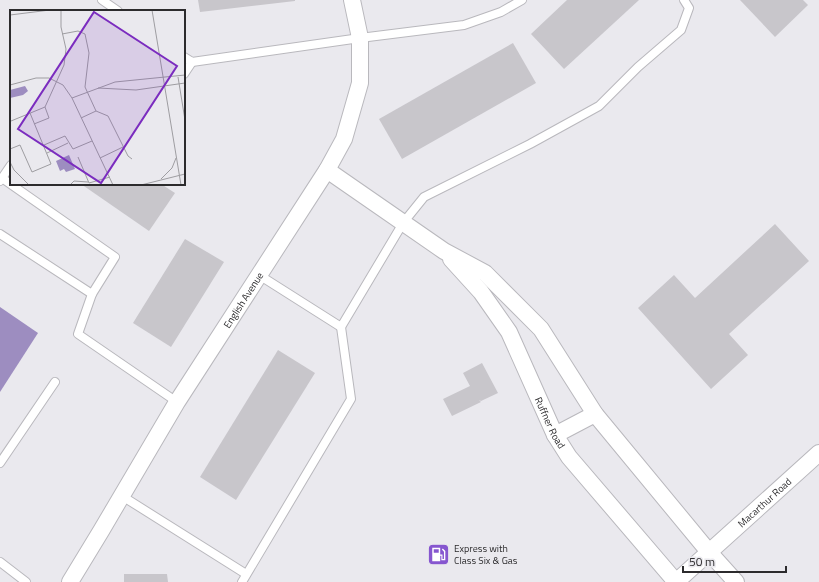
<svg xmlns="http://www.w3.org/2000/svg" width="819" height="582" font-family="'Titillium Web',sans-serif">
  <rect width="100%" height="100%" fill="#eae9ee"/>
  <polygon fill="#9d8dc0" points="0,307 38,333 0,392"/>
  <g fill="#c8c6cb">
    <polygon points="198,0 295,0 295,1 200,12"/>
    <polygon points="567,0 639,0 564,69 531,34"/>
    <polygon points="740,0 803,0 808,5 775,37"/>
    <polygon points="513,43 536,83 402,159 379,119"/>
    <polygon points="81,184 161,184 175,193 149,231"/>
    <polygon points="775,224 809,261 729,334 748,355 711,389 638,308 674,275 695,298"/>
    <polygon points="185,239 224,262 171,347 133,323"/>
    <polygon points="278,350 315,373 236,500 200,477"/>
    <polygon points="482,363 498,393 481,401 479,400 481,402 452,416 443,399 470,386 463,373"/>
    <polygon points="124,574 167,574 168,582 124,582"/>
  </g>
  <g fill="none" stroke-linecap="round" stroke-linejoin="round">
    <defs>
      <g id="service">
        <polyline points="102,0 118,11"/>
        <polyline points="184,57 192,62 360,38 464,25 501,12 522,0"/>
        <polyline points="184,74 192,62"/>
        <polyline points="2,178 115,257 92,294 78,334 177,402"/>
        <polyline points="0,181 11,165"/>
        <polyline points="0,234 92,294"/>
        <polyline points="259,275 341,327 403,223 424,197 530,144 599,106 638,67 681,30 689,8 684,0"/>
        <polyline points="0,463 55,382"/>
        <polyline points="122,496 246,574"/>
        <polyline points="0,562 26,582"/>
        <polyline points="242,582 351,399 341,327"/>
      </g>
      <g id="minor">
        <polyline points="327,170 444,251 485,273 541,329 595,414 709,552 736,582"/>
        <path id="s1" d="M 451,259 L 481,292 L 509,332 L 555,435 L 569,457 L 676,582"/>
        <polyline points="555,435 595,414"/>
        <path id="s2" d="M 70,582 L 101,531 L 177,402 L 327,170 L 344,139 L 360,83 L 360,38 L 352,0"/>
        <path id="s3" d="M 676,582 L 819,453"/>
      </g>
    </defs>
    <use href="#service" stroke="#b9b8bd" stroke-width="10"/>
    <use href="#minor" stroke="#b9b8bd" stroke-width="18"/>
    <use href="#service" stroke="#fff" stroke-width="8"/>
    <use href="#minor" stroke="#fff" stroke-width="16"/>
  </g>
  <defs>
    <symbol id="fuel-square" viewBox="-11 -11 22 22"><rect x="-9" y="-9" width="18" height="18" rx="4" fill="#8656cf" stroke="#eae9ee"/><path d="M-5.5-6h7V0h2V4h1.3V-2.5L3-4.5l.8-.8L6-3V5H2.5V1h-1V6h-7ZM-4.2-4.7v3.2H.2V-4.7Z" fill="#fff"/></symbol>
  </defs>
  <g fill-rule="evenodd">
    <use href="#fuel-square" x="426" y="542" width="25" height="25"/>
  </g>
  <g text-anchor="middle" stroke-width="3.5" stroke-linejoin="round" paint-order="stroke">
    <g font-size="10" fill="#2c2b2d" stroke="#eae9ee">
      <text dy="4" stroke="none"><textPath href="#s2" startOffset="331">English Avenue</textPath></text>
      <text dy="4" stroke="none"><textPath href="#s1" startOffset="193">Ruffner Road</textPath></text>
      <text dy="4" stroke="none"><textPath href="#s3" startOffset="119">Macarthur Road</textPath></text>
    </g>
    <g font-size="10" fill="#2c2b2d" stroke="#eae9ee" text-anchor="start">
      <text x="454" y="552">Express with<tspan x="454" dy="12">Class Six &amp; Gas</tspan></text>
    </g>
  </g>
  <g transform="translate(10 10)">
    <rect width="175" height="175" fill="#eae9ee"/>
    <path d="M 15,76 L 18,81 L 13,85 L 0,88 L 0,80 ZM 59,145 L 65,159 L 56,162 L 54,159 L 50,161 L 46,151 Z" fill="#9d8dc0"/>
    <path fill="none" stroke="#9e9da1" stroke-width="1" d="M 142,0 L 171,175M 0,5 L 40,0M 52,24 L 68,21 L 75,24 L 79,43 L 75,77 L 86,101 L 71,108M 168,67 L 175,110M 0,75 L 26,68 L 39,68 L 53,75 L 62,88 L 103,175M 88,78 L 126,80 L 175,73M 62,88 L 105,72 L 175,65M 86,101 L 98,106 L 118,146 L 122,149M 1,111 L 35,97 L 54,55 L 56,39 L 51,17 L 51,0M 24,114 L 39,108 L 35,97M 34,135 L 55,126 L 63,139 L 82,131M 0,139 L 10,135 L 22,162 L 41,154 L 20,103M 37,143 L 58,133M 68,147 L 79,173 L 100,167M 90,148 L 113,137M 0,152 L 4,160 L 19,175M 151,169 L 162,158 L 166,148M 60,175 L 64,171 L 78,172M 131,175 L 175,164"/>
    <path fill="#7b2cbf" fill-opacity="0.15" stroke="#7b2cbf" stroke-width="2" d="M 84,2 L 167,56 L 91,173 L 8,119 Z"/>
    <rect width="175" height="175" fill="none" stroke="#2c2b2d" stroke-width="2"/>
  </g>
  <path d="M683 566v6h103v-6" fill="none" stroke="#2c2b2d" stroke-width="2"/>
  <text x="689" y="566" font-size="12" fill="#2c2b2d" stroke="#eae9ee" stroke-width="3" paint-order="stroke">50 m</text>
</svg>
